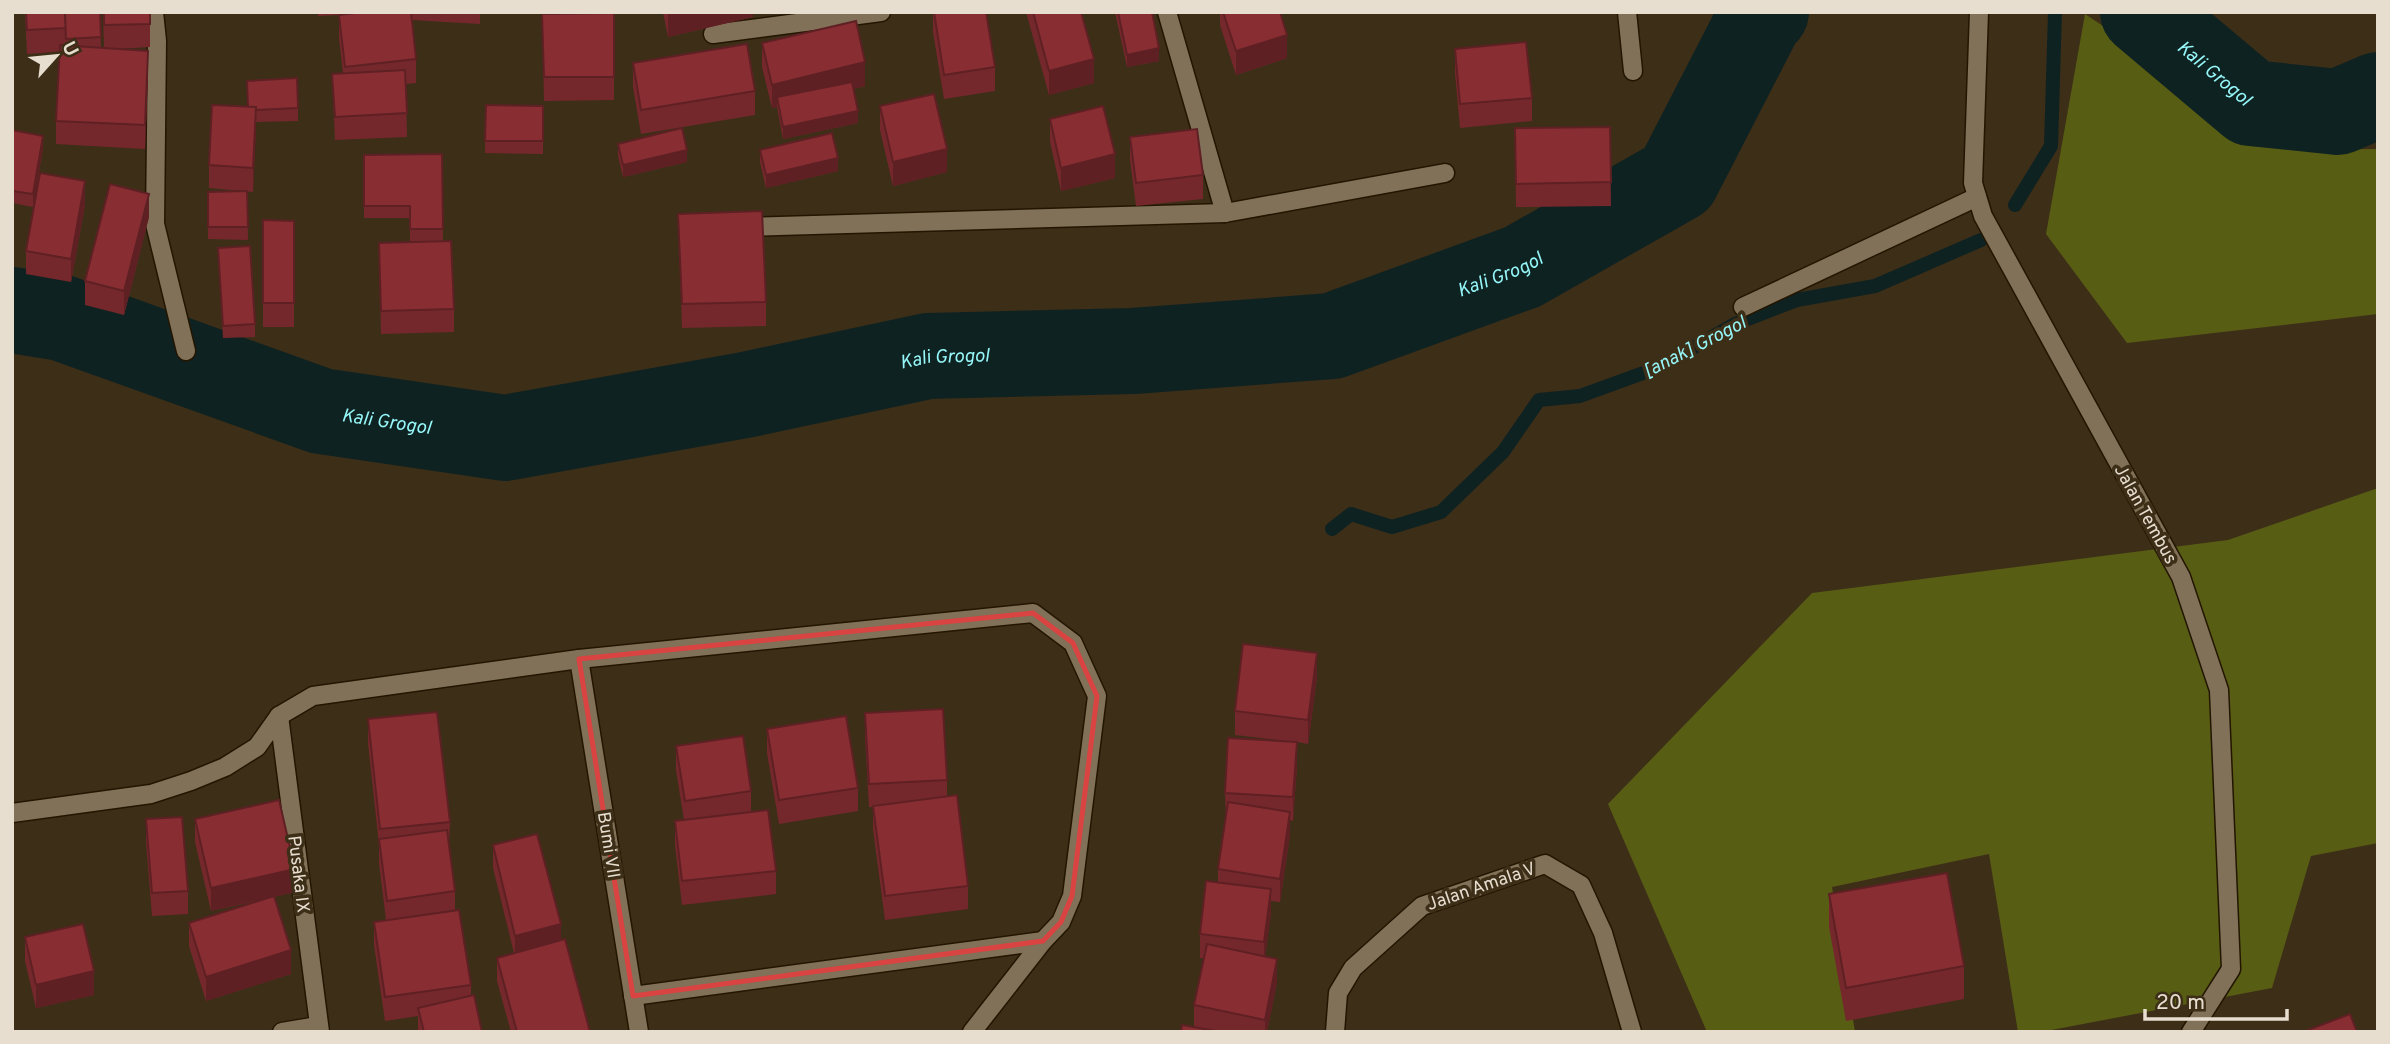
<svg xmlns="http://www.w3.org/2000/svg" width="2390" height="1044" font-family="Overpass,sans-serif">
  <rect width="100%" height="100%" fill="#3d2e18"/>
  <g fill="#585d14">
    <polygon points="2085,14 2289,150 2378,149 2378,314 2127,343 2046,234"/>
    <polygon points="2378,488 2378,843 2311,856 2272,988 2041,1032 2018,1032 1989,854 1832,887 1855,1032 1707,1032 1608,804 1812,593 2228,540"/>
  </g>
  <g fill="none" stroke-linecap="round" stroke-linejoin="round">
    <g stroke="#0f2222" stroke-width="14">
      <polyline points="2015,205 2051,146 2055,12"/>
      <polyline points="1332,529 1351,514 1392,527 1441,512 1503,452 1539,400 1580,396 1657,368 1735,324 1797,300 1875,286 1981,240"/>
    </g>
    <g stroke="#0f2222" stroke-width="86">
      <path id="s1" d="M 2143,12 L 2251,103 L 2338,112 L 2378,95"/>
      <path id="s2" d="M 12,310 L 62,318 L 321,411 L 505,438 L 745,395 L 928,356 L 1133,351 L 1332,336 L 1522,267 L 1677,179 L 1761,16 L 1766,12"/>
    </g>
    <defs>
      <polyline id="service" points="1743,307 1977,197"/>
      <g id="minor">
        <polyline points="154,12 157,41 155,224 186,351"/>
        <polyline points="1167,12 1225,213"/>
        <polyline points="1627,12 1633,71"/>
        <polyline points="1979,12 1973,183 1983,216 2181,577 2219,690 2231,969 2191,1032"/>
        <polyline points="713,34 881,12"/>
        <polyline points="744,227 1225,213 1445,173"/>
        <polyline points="579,659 639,1032"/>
        <polyline points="279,716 320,1032"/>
        <polyline points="12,813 151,794 191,781 225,767 257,747 279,716 313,696 579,659 1033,613 1073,643 1097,696 1072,896 1061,922 1043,941 972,1032"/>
        <polyline points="633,996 1043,941"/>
        <polyline points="282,1032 318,1026"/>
        <polyline points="1335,1032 1338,993 1353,968 1422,906 1545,864 1581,885 1603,933 1632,1032"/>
      </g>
    </defs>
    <use href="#service" stroke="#231601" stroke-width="21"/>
    <use href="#minor" stroke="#231601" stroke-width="21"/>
    <use href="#service" stroke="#817158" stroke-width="18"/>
    <use href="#minor" stroke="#817158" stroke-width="18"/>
  </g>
  <g fill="#75282c">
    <polygon points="25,12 100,12 101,48 104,48 103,12 150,12 150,47 113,49 148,74 145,149 56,144 56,121 59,52 27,54"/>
    <polygon points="318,12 480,12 480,24 412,20 416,59 416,83 406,84 407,137 335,140 332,74 343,73 339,38 339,15 318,16"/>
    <polygon points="546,12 623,12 614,13 614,100 544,101 542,14 546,14"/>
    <polygon points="663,12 753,12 753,17 668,37"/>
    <polygon points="933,12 986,12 995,67 995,91 944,99 933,32"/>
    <polygon points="1026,12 1081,12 1094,83 1049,95"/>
    <polygon points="1115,12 1152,12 1159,61 1127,67"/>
    <polygon points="1220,12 1280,12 1287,58 1236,75 1220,25"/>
    <polygon points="762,43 865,86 853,89 858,123 783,139 777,107 772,108 762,67"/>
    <polygon points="1455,49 1532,98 1532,121 1460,128 1455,73"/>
    <polygon points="633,63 755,91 755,115 641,134 633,87"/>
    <polygon points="486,105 543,106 543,154 485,153"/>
    <polygon points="880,106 947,172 893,186 880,130"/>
    <polygon points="248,107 298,108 298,121 256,122 253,192 209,188 209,165"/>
    <polygon points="1050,119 1115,178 1061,191 1050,142"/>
    <polygon points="1610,127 1611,206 1516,207 1515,128"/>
    <polygon points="12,130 43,148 33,207 12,203"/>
    <polygon points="1130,137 1203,175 1203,199 1136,206 1130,160"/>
    <polygon points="618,144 687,162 623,177 618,156"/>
    <polygon points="760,150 838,171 766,188 760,162"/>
    <polygon points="442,154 443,241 410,242 410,218 364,218 364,155"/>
    <polygon points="247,191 248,240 208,239 208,192"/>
    <polygon points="85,205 71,282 26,274 26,251"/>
    <polygon points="678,214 766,302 766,326 682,328"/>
    <polygon points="149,217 124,315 85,305 85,281"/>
    <polygon points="263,220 294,221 294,327 263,327"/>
    <polygon points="379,243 454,309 454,332 381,334"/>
    <polygon points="218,248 255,324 255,337 223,338"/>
    <polygon points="1317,677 1308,744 1297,742 1297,766 1293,821 1290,820 1290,835 1280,902 1271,901 1271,913 1265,956 1277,982 1267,1032 1181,1032 1194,1027 1194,1005 1204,958 1200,958 1200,934 1218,882 1218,869 1226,817 1225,793 1295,742 1235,735 1235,711"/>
    <polygon points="865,713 947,780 947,796 968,886 968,909 885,920 873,829 873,807 869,807 865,737"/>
    <polygon points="368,719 450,822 449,845 455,891 455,910 471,985 471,996 482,1032 418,1032 418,1016 385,1021 374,945 374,922 386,920 379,863 379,844 368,743"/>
    <polygon points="767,729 858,788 858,811 779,824 767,753"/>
    <polygon points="676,746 751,791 751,812 776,871 776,894 682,905 675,845 675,821 684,820 676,770"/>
    <polygon points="146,819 188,891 188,914 152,916 146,842"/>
    <polygon points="195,819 295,892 274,897 291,974 206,1001 189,946 189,923 266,899 211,911 195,842"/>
    <polygon points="493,845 561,940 590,1032 511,1032 497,981 497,958 514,953 493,868"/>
    <polygon points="1829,894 1964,966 1964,999 1846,1021 1829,927"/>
    <polygon points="25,937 94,995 36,1008 25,961"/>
  </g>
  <g fill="#5f2024">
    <polygon points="672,12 753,12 753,17 668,37 668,13"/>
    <polygon points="1287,35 1287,58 1236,75 1236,51"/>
    <polygon points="1159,48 1159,61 1127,67 1127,55"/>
    <polygon points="148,51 148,74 145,149 145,125"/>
    <polygon points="1094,59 1094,83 1049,95 1049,71"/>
    <polygon points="865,62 865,86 779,107 777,97 777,107 772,108 772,85"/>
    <polygon points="256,107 256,131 253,192 253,168"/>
    <polygon points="858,111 858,123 783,139 783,127"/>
    <polygon points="43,136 43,148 33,207 33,194"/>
    <polygon points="947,149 947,172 893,186 893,162"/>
    <polygon points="687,150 687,162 623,177 623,165"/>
    <polygon points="1115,154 1115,178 1061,191 1061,168"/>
    <polygon points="838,158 838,171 766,188 766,175"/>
    <polygon points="85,181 85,205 71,282 71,259"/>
    <polygon points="149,194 149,217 124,315 124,291"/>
    <polygon points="1317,653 1317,677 1308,744 1308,720"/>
    <polygon points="1297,742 1297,766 1293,821 1293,797"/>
    <polygon points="1290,812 1290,835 1280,902 1280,879"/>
    <polygon points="295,869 295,892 211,911 211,888"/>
    <polygon points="1271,889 1271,913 1264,966 1264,942"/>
    <polygon points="561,924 561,948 515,960 515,936"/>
    <polygon points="291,950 291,974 206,1001 206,977"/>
    <polygon points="1277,959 1277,982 1267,1032 1265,1032 1265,1020"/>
    <polygon points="94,971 94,995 36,1008 36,985"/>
  </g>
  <g fill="#882e33" stroke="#5f2024" stroke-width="2">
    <polygon points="26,12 65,12 66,28 27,30"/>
    <polygon points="65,12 100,12 101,37 66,39"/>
    <polygon points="104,12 150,12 150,24 104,25"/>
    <polygon points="363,12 411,12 416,59 345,67 339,15"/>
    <polygon points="934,12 986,12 995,67 944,75"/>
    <polygon points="1033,12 1081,12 1094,59 1049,71"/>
    <polygon points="1118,12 1152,12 1159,48 1127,55"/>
    <polygon points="1223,12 1280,12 1287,35 1236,51"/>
    <polygon points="614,13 614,77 544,77 542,14"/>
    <polygon points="856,21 865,62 772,85 762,43"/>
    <polygon points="1526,42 1532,98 1460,104 1455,49"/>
    <polygon points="747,44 755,91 641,110 633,63"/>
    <polygon points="60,45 148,51 145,125 56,121"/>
    <polygon points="405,70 407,113 335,117 332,74"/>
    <polygon points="297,78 298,108 256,110 256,107 248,107 247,81"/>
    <polygon points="852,82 858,111 783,127 777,97"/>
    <polygon points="934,94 947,149 893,162 880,106"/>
    <polygon points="212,105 256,107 253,168 209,165"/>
    <polygon points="486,105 543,106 543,141 485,141"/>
    <polygon points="1103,106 1115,154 1061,168 1050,119"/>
    <polygon points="1610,127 1611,182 1516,184 1515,128"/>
    <polygon points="682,128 687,150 623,165 618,144"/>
    <polygon points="1197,129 1203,175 1136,183 1130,137"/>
    <polygon points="12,130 43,136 33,194 12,191"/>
    <polygon points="832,133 838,158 766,175 760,150"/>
    <polygon points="442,154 443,229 410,229 410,206 364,206 364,155"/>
    <polygon points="40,173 85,181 71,259 26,251"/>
    <polygon points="110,184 149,194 124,291 85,281"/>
    <polygon points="247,191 248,227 208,227 208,192"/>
    <polygon points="762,211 766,302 682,304 678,214"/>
    <polygon points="263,220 294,221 294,303 263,303"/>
    <polygon points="451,241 454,309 381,311 379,243"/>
    <polygon points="250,246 255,324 223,326 218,248"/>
    <polygon points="1243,644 1317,653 1308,720 1235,711"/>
    <polygon points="943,709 947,780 869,784 865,713"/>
    <polygon points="437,712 450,822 380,829 368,719"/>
    <polygon points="846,716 858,788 779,800 767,729"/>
    <polygon points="743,736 751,791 685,801 676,746"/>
    <polygon points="1228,738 1297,742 1293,797 1225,793"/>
    <polygon points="957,795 968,886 885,896 873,806"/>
    <polygon points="279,800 295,869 211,888 195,819"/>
    <polygon points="1228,802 1290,812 1280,879 1218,869"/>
    <polygon points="768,810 776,871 682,881 675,821"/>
    <polygon points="182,817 188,891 152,893 146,819"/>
    <polygon points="447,830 455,891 387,901 379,839"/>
    <polygon points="537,834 561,924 515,936 493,845"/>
    <polygon points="1947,873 1964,966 1846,988 1829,894"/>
    <polygon points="1206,881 1271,889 1264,942 1200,934"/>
    <polygon points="274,896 291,950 206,977 189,923"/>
    <polygon points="459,910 471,985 385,997 374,922"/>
    <polygon points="83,924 94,971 36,985 25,937"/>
    <polygon points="565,939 590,1032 517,1032 497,958"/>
    <polygon points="1207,944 1277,959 1265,1020 1194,1005"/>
    <polygon points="474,995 482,1032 424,1032 418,1008"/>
    <polygon points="2350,1014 2357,1032 2303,1032"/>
    <polygon points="1182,1025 1221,1032 1181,1032"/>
  </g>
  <path fill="none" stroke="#d94341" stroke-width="5" stroke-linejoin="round" d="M 1033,613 L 1073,643 L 1097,696 L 1072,896 L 1061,922 L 1043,941 L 633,996 L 579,659 Z"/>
  <g text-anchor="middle" stroke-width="7" stroke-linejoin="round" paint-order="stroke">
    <g font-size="18" fill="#e7ded0" stroke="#3d2e18">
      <text transform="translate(2146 514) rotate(61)" y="6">Jalan Tembus</text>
      <text transform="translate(609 845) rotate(81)" y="6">Bumi VII</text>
      <text transform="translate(299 874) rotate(83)" y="6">Pusaka IX</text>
      <text transform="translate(1481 886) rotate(-19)" y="6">Jalan Amala V</text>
    </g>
    <g font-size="19" font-style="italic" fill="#96f7f9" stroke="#3d2e18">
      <text dy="7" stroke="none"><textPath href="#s1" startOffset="94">Kali Grogol</textPath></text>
      <text dy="7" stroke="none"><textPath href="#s2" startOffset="1526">Kali Grogol</textPath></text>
      <text transform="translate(1694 346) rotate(-27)" y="7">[anak] Grogol</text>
      <text dy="7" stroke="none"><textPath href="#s2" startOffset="959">Kali Grogol</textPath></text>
      <text dy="7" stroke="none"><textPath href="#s2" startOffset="392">Kali Grogol</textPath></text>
    </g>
  </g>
  <rect width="2390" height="1044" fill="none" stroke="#e7ded0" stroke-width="28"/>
  <g transform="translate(56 56) rotate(63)" stroke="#3d2e18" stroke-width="5" paint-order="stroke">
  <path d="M0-5L12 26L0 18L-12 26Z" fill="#e7ded0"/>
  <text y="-10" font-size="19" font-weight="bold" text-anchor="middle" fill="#e7ded0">U</text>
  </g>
  <path d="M2145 1009v10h142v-10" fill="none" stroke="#e7ded0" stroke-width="3.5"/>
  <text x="2156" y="1009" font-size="21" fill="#e7ded0" stroke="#3d2e18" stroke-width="5" paint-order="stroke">20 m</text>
</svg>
